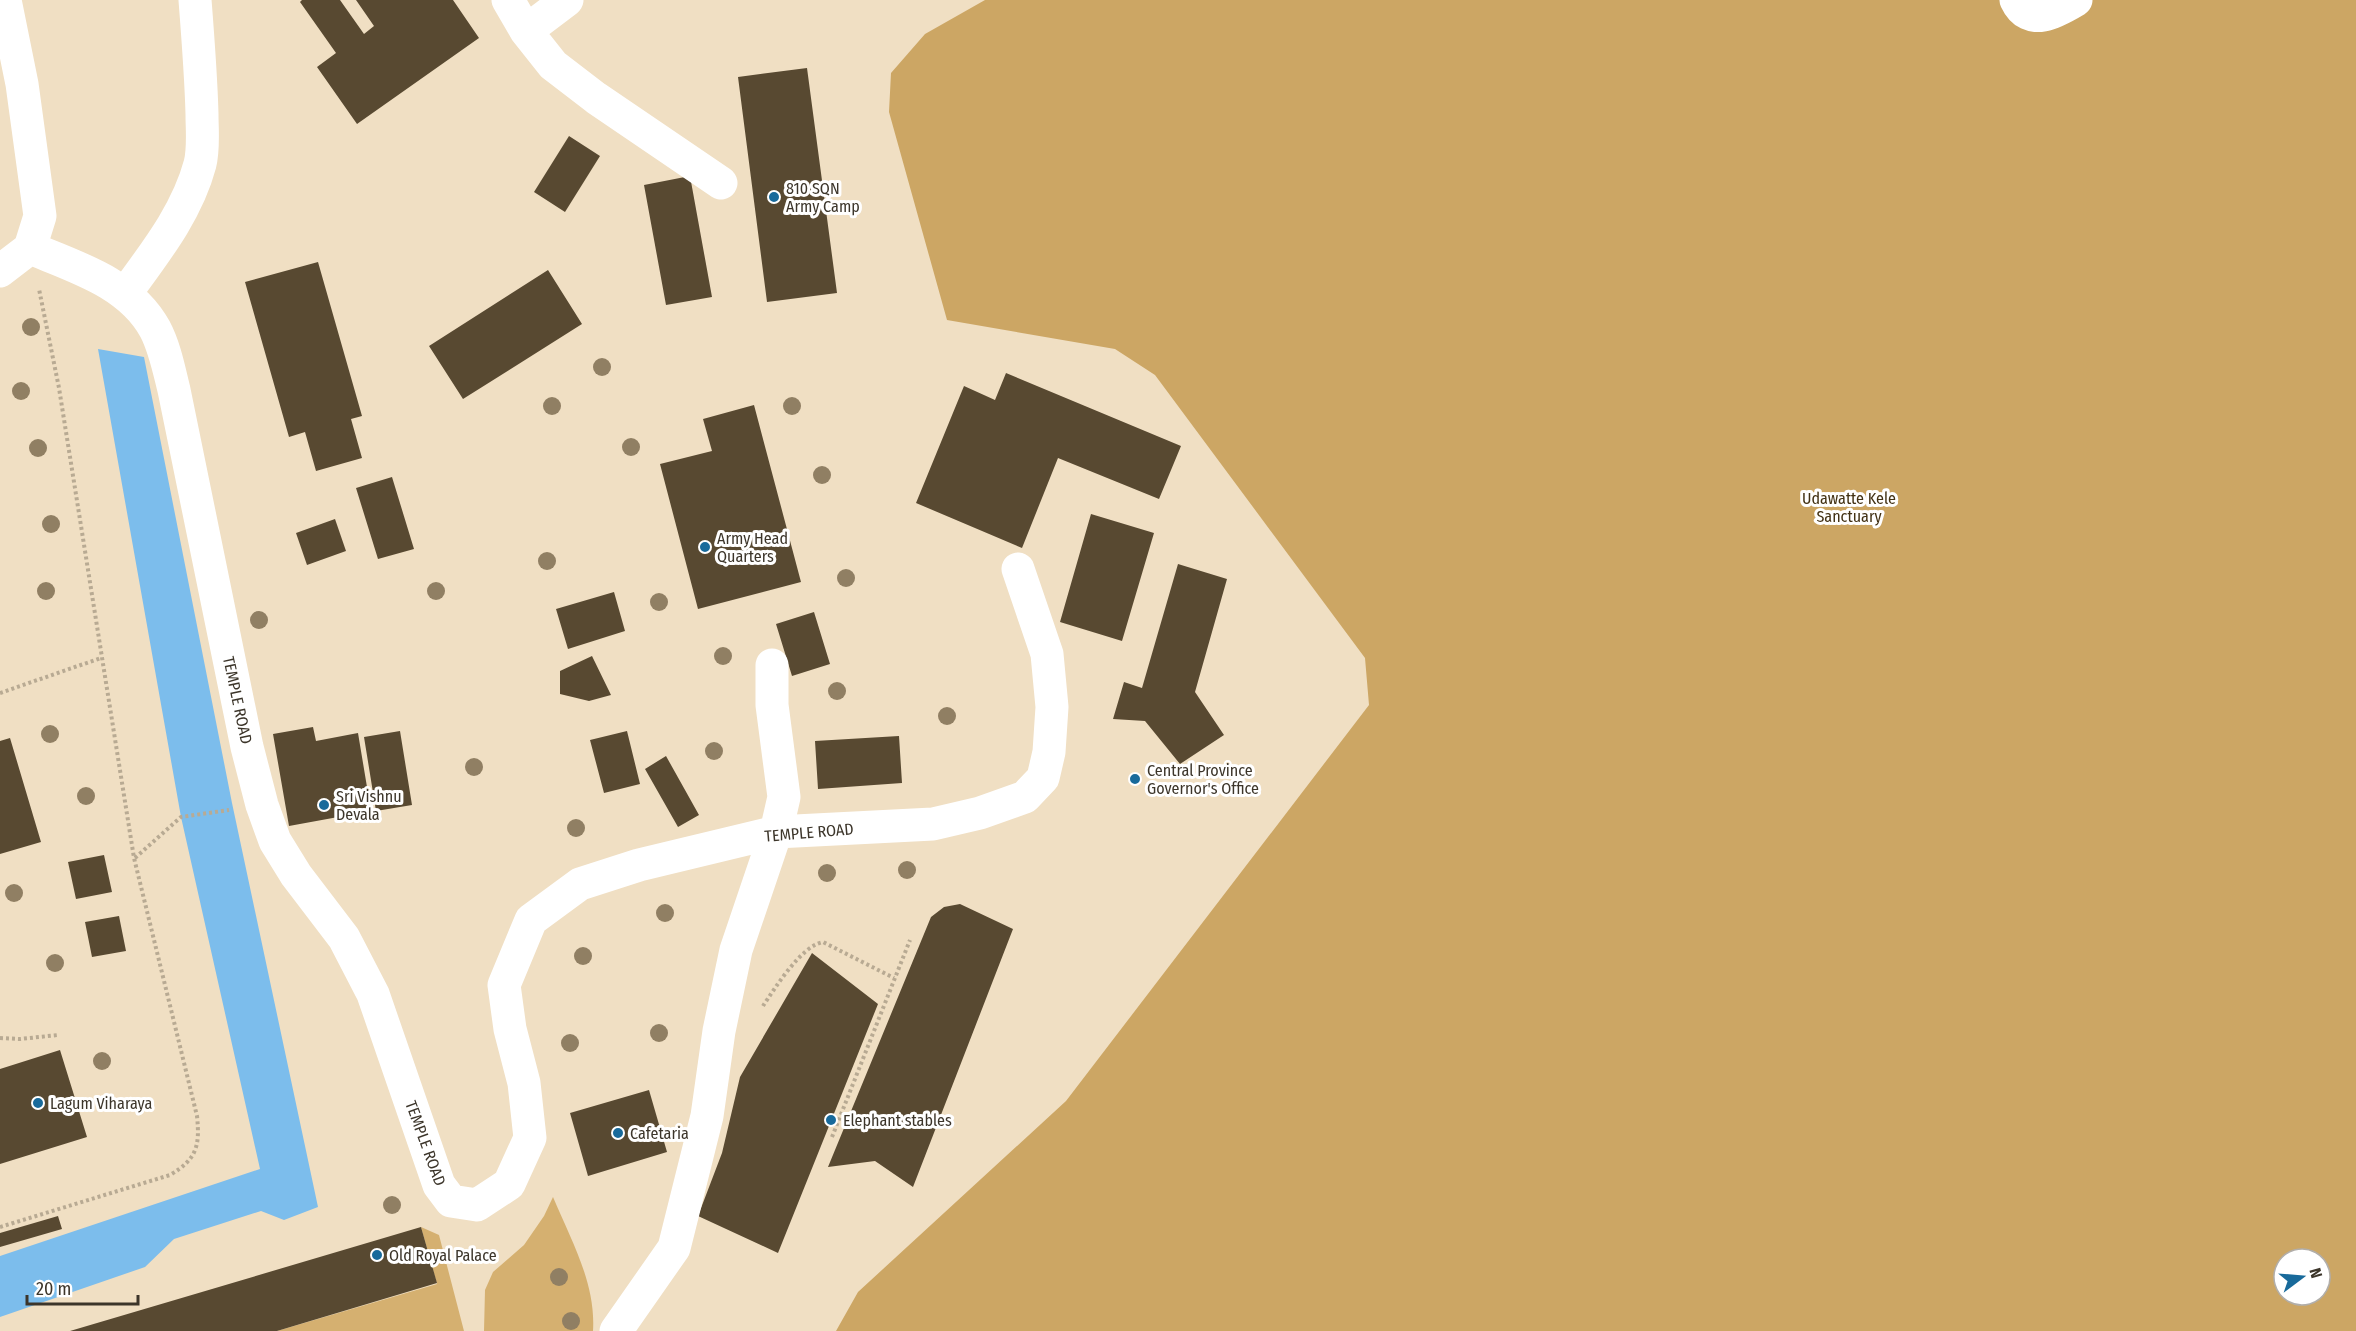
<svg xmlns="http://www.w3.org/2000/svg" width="2356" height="1331" viewBox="0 0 2356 1331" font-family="'Fira Sans Condensed',sans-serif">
<rect width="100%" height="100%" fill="#f0dfc3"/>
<path fill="#d5b070" d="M553,1197C571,1240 596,1283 593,1331H484L485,1290L493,1272L524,1245L544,1216Z
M421,1227L439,1235L464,1331H277L437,1284Z"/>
<path fill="#cca664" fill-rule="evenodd" d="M985,0H2356V1331H836L858,1292L1066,1101L1369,705L1365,658L1155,375L1115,349L947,320L889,112L891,73L925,34ZM2284,1259H2320V1295H2284Z"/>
<path fill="#7cbdec" d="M98,349L144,357L232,803L318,1207L284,1220L261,1211L174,1239L145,1267L0,1317V1256L260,1169L181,817Z"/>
<path fill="#584931" d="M302,0H340L364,34L374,26L356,0H453L479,38L357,124L317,67L336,53L300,2Z
M807,68L837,293L767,302L738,77Z
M569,136L600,156L565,212L534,192Z
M690,176L712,297L666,305L644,185Z
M318,262L362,416L351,419L362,458L316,471L305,432L289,437L245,282Z
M548,270L582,324L463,399L429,346Z
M1006,373L1181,446L1159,499L1058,458L1022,548L916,503L964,386L995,400Z
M754,405L801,582L698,609L660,464L712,451L703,419Z
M392,477L414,549L378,559L356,488Z
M1091,514L1154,533L1122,641L1060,622Z
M335,519L346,551L307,565L296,533Z
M1178,564L1227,579L1195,692L1224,735L1180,764L1145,721L1113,719L1124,682L1142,688Z
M614,592L625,631L568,649L556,609Z
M814,612L830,664L792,676L776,624Z
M592,656L611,695L589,701L560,694V671Z
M313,727L316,741L358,733L371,811L289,826L273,734Z
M400,731L412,805L376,811L364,737Z
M627,731L640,784L604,793L590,740Z
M899,736L902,783L818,789L815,741Z
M10,738L41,842L0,854V741Z
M666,756L699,815L678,827L645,769Z
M104,855L112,892L76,899L68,862Z
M960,904L1013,929L913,1187L875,1161L828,1167L931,917L944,907Z
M119,916L126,951L92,957L85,922Z
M812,953L878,1004L778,1253L698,1216L722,1153L740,1077Z
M60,1050L87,1137L0,1164V1069Z
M649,1090L667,1152L588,1176L570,1113Z
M58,1216L62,1229L0,1247V1233Z
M421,1227L437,1283L277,1331H70Z"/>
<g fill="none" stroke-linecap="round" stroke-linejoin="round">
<path stroke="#b8aa93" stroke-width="4" stroke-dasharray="3 3" stroke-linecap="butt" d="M0,693L101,658
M135,858L181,817L229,810
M763,1006C775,988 801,946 823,942L894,978
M0,1038L20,1039L58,1035
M832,1137L910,940
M0,1227L170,1175C197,1159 200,1146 197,1116L134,858L59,388L39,289"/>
<path stroke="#fff" stroke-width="33" d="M5,0L22,84L40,216L30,248
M508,0L526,31L553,65L596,98L721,183
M2016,0C2029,28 2056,12 2076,0
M526,31L567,0
M30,248C76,267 130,283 155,329C165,348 169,370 174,390L247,747L262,805L275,841L296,875L344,938L373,994L439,1185L451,1201L477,1205L509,1184L530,1138L524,1083L510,1029L504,985L531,920L580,884L639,865L776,832L933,824L980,813L1025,797L1043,778L1049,752L1052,707L1047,654L1018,569
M0,271L30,248
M125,294C154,254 187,213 200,164C204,148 202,131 202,114C201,76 198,38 195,0
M616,1331L674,1248L707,1116L719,1031L736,950L776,832L784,797L772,705V665"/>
</g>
<g fill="#907f63">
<circle cx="31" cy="327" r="9"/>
<circle cx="602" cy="367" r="9"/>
<circle cx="21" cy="391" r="9"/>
<circle cx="552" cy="406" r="9"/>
<circle cx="792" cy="406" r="9"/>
<circle cx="631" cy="447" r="9"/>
<circle cx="38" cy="448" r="9"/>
<circle cx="822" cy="475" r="9"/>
<circle cx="51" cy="524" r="9"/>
<circle cx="547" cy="561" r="9"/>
<circle cx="846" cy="578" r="9"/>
<circle cx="46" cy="591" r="9"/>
<circle cx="436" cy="591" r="9"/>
<circle cx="659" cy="602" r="9"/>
<circle cx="259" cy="620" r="9"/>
<circle cx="723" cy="656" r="9"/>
<circle cx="837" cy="691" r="9"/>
<circle cx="947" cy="716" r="9"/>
<circle cx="50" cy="734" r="9"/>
<circle cx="714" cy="751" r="9"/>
<circle cx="474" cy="767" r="9"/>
<circle cx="86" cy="796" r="9"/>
<circle cx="576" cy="828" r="9"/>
<circle cx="907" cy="870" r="9"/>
<circle cx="827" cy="873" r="9"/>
<circle cx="14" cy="893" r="9"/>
<circle cx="665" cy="913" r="9"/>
<circle cx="583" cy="956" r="9"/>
<circle cx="55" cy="963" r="9"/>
<circle cx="659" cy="1033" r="9"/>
<circle cx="570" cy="1043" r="9"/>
<circle cx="102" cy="1061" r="9"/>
<circle cx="392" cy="1205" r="9"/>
<circle cx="559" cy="1277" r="9"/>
<circle cx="571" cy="1321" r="9"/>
</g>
<g fill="#186a9b" stroke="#fff" stroke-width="2">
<circle cx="774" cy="197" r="6"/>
<circle cx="705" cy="547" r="6"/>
<circle cx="1135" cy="779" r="6"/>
<circle cx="324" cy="805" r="6"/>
<circle cx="38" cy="1103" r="6"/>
<circle cx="831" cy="1120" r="6"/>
<circle cx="618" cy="1133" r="6"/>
<circle cx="377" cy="1255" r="6"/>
</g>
<g text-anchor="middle" stroke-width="6" stroke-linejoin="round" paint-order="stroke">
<g font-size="16" fill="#3c352a" stroke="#fff" text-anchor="start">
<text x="786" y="194">810 SQN<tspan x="786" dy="18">Army Camp</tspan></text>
<text x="717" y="544">Army Head<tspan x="717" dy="18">Quarters</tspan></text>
<text x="1147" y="776">Central Province<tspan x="1147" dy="18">Governor's Office</tspan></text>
<text x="336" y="802">Sri Vishnu<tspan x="336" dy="18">Devala</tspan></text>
<text x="50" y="1109">Lagum Viharaya</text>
<text x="843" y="1126">Elephant stables</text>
<text x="630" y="1139">Cafetaria</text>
<text x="389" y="1261">Old Royal Palace</text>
</g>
<g font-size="16" fill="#423114" stroke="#fff">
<text x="1849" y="504">Udawatte Kele<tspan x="1849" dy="18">Sanctuary</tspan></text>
</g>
<g font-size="16" fill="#3c352a" stroke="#fff">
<text transform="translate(238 700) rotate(78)" y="6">TEMPLE ROAD</text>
<text transform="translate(809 832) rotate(-5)" y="6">TEMPLE ROAD</text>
<text transform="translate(426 1143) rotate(70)" y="6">TEMPLE ROAD</text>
</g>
</g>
<g transform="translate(2302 1277) rotate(74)"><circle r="28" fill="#ffffff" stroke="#b1aeaa" stroke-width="1.5"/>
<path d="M0-4.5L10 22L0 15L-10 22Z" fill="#186a9b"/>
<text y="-9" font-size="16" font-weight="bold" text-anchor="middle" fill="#3c352a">N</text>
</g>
<path d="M27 1295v9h111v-9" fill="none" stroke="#3c352a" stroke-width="3"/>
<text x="36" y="1295" font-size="18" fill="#3c352a" stroke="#ffffff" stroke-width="4.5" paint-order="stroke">20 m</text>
</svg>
